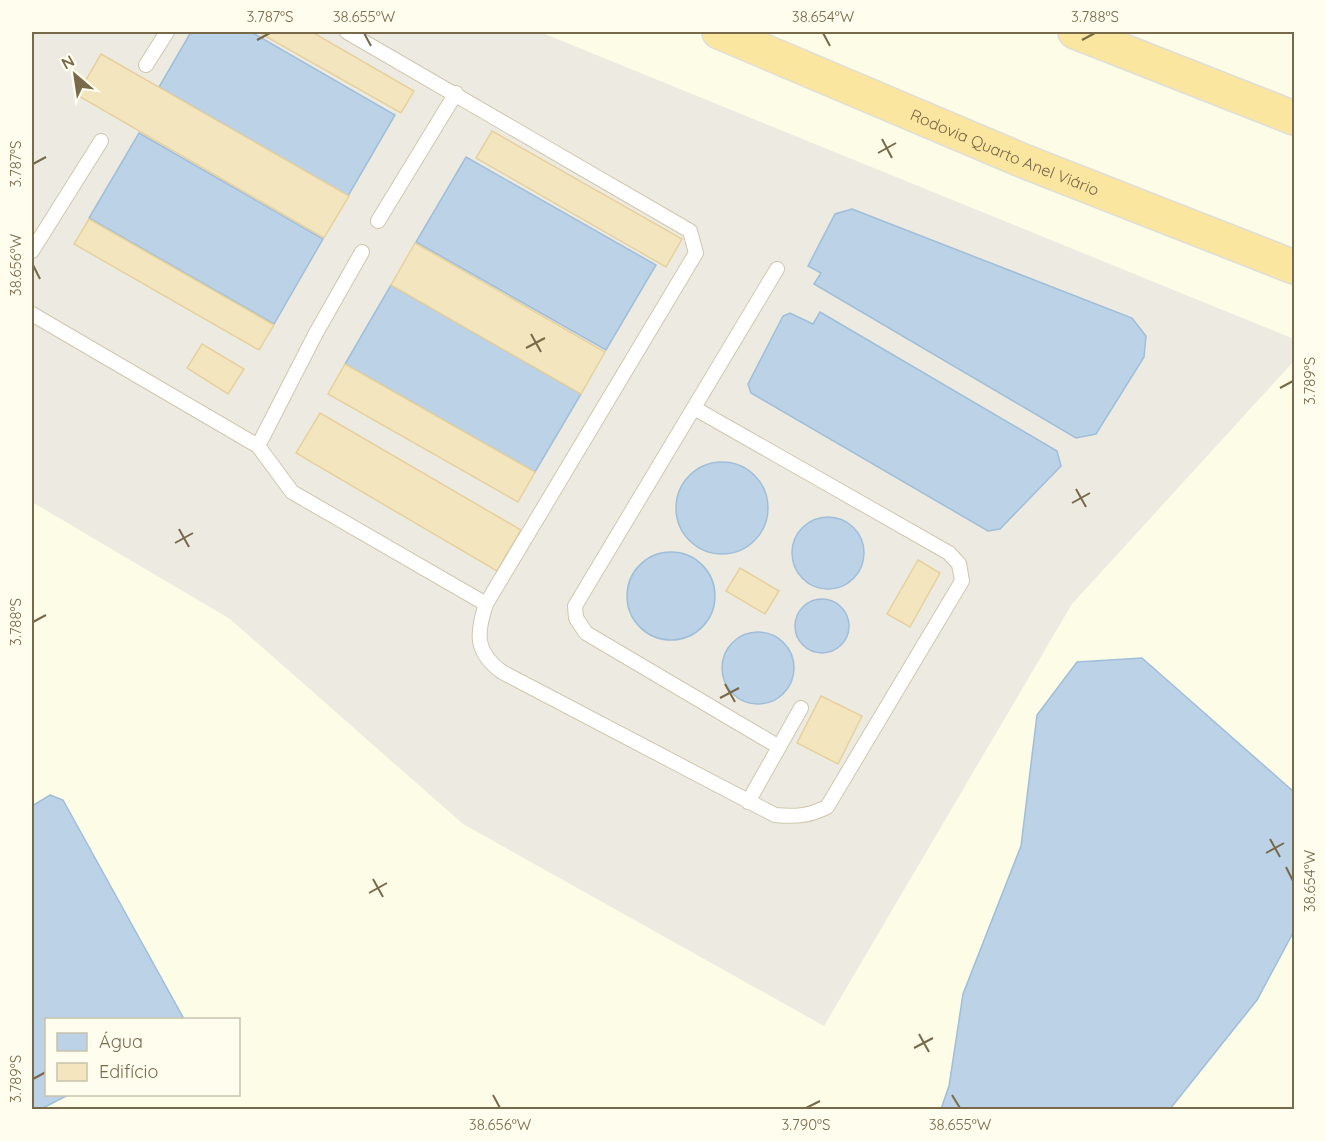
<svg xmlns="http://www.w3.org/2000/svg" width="1326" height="1141" viewBox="0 0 1326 1141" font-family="Quicksand,sans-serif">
<rect width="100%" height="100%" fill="#fdfce7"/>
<path fill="#edebe1" d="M32,32H540L1294,339V361L1072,604L824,1026L463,824L230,619L32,502Z"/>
<path fill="#bbd2e7" stroke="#a0bed9" stroke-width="1.5" d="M191,32H251L395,115L348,196L159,87Z
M139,133L323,239L274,324L89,218Z
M466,157L656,265L606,350L416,242Z
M852,209L1132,318L1146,336L1144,357L1096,434L1076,438L814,284L821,273L808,266L835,214Z
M391,285L581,394L535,472L345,364Z
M820,312L1057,451L1061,466L1000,529L988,531L751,393L748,384L783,316L790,313L813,324Z
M676 508a46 46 0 1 1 92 0a46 46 0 1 1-92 0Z
M792 553a36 36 0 1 1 72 0a36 36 0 1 1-72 0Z
M627 596a44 44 0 1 1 88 0a44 44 0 1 1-88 0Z
M795 626a27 27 0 1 1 54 0a27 27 0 1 1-54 0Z
M722 668a36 36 0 1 1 72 0a36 36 0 1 1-72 0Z
M1142,658L1294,792V931L1257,1000L1170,1109H941L949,1086L963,994L1021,846L1037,715L1077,662Z
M50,795L63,800L184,1019L46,1020V1094L68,1095L41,1109H32V806Z"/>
<path fill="#f3e5be" stroke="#e6d19e" stroke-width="1.5" d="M258,32H312L414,91L401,113Z
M101,54L349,196L324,238L77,95Z
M492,131L682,239L666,267L476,158Z
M89,219L274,325L259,350L74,244Z
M415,243L605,352L581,394L391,285Z
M202,344L244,369L228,394L187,368Z
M345,364L535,472L518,502L328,394Z
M320,413L521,530L497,571L296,453Z
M918,560L940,573L910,627L887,614Z
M740,568L779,591L765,614L726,591Z
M821,696L862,716L838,764L797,743Z"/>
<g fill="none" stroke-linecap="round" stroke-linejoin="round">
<defs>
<path id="service" d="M347,32L690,231L696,253L486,604C476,634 475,652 502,672L775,815C795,817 809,816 827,807L962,581L959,564L949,553L694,408
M146,65L167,32
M378,221L456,93
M32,251L101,141
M777,269L575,606L576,618L586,633L779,747
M32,314L258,446L292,492L486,604
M258,446L316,333L362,252
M748,802L801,708"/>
<g id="trunk">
<path id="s1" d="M719,32L1026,162L1294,267"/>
<path d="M1075,32L1294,118"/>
</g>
</defs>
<use href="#service" stroke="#cfc7ac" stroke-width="16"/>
<use href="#trunk" stroke="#e1ded7" stroke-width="36"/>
<use href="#service" stroke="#fff" stroke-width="14"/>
<use href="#trunk" stroke="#fae69e" stroke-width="33"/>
</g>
<path fill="none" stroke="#78694a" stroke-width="2" d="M364,33L371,46M823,33L830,46M257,40L270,33M1082,40L1095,33M882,139L892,158M878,153L896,143M33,164L46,157M33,265L40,279M531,334L541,352M526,348L545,338M1280,388L1293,381M1076,489L1086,507M1072,503L1090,493M179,529L189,547M175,543L193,533M33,622L46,615M725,684L735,702M720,698L739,688M1270,839L1280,857M1266,853L1284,843M1286,867L1293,881M373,879L383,897M369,893L387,883M919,1034L929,1052M914,1048L933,1038M33,1079L46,1072M493,1095L500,1108M952,1095L960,1108M806,1108L820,1101"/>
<g text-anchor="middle" stroke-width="6" stroke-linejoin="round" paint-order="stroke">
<g font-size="16" fill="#78694a" stroke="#fffeee">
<text dy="6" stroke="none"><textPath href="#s1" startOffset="310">Rodovia Quarto Anel Viário</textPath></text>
</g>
</g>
<rect width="1326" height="1141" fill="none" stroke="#fffeee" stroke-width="66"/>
<rect x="45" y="1018" width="195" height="78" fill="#fffeee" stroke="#c9c2ac" stroke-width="1.5"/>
<rect x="57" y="1033" width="30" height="18" fill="#bbd2e7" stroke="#c9c2ac" stroke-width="1.5"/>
<text x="99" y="1048" font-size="18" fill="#78694a">Água</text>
<rect x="57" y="1063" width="30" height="18" fill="#f3e5be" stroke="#c9c2ac" stroke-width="1.5"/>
<text x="99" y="1078" font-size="18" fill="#78694a">Edifício</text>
<g transform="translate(75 75) rotate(331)" stroke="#fffeee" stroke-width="4.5" paint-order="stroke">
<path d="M0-4.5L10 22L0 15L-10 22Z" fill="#78694a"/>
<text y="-9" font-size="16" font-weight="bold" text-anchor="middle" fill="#78694a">N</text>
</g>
<rect x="33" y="33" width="1260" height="1075" fill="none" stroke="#78694a" stroke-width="2"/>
<g font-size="15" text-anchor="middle" fill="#78694a">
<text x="270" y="22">3.787°S</text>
<text x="364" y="22">38.655°W</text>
<text x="823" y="22">38.654°W</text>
<text x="1095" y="22">3.788°S</text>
<text transform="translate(16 164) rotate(-90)" y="5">3.787°S</text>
<text transform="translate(16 265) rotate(-90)" y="5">38.656°W</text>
<text transform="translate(1310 381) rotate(-90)" y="5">3.789°S</text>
<text transform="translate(16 622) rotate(-90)" y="5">3.788°S</text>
<text transform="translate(1310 881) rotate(-90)" y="5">38.654°W</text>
<text transform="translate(16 1079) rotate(-90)" y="5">3.789°S</text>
<text x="500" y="1130">38.656°W</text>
<text x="806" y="1130">3.790°S</text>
<text x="960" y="1130">38.655°W</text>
</g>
</svg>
